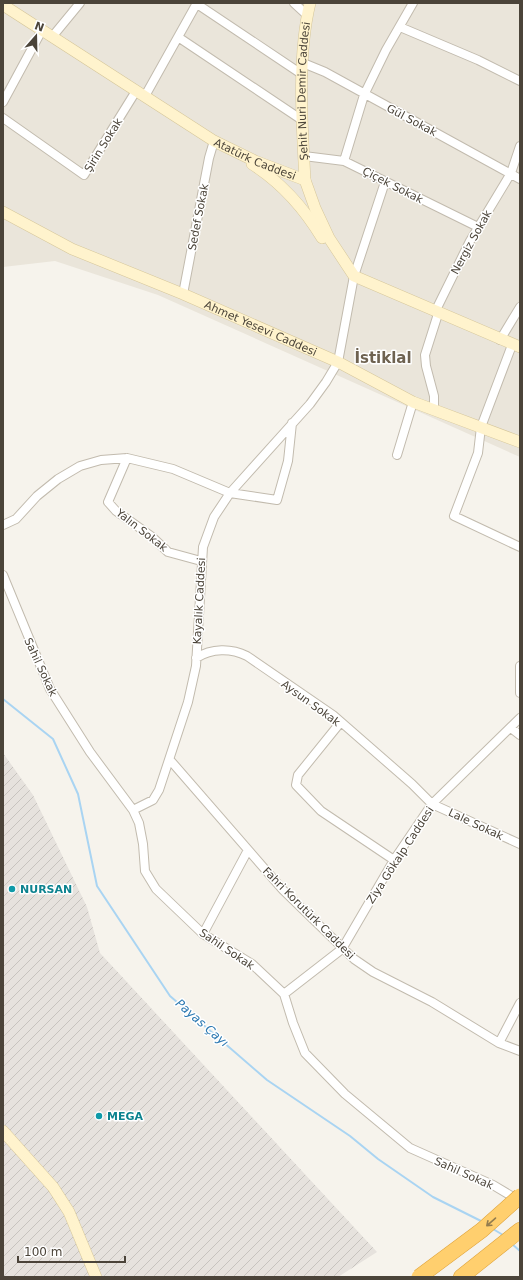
<svg xmlns="http://www.w3.org/2000/svg" width="523" height="1280" viewBox="0 0 523 1280" font-family="'DejaVu Sans',sans-serif">
<defs>
<pattern id="industrial-furrows" width="10" height="10" patternUnits="userSpaceOnUse"><rect width="10" height="10" fill="#e6e2dd"/><path d="M-1 1l2-2M0 10L10 0M9 11l2-2" fill="none" stroke="#c7c3be"/></pattern>
</defs>
<rect width="100%" height="100%" fill="#f6f3ec"/>
<path fill="#eae5da" d="M3,3H520V457L158,295L55,261L3,267Z"/>
<path fill="url(#industrial-furrows)" d="M3,753L33,795L87,907L100,953L377,1252L338,1277H3Z"/>
<g fill="none" stroke-linecap="round" stroke-linejoin="round">
<path stroke="#a9d4f2" stroke-width="2" d="M3,699L53,739L78,794L97,886L170,996L267,1080L350,1136L378,1159L433,1197L483,1222
M493,1229L503,1235
M512,1244L520,1251"/>
<defs>
<path id="street" d="M294,3L307,15
M197,4L303,75
M400,27L478,60L520,81
M52,37L80,3
M178,37L302,120
M303,63L325,72L520,179
M145,96L197,3
M3,102L42,30
M3,118L84,175L136,91
M304,156L344,161L478,227
M344,161L364,95L386,50L413,3
M183,294L209,158L214,141
M435,312L470,241L511,173L520,146
M500,340L520,307
M512,345L481,427L478,453L454,516L520,547
M434,410V396L426,366L425,355L438,314
M397,455L413,402
M127,458L108,502L116,511L151,536L168,552L201,561
M3,525L16,519L37,496L58,479L80,466L101,460L127,458L173,469L230,493L277,500L288,461L292,423
M3,575L50,689L90,752L133,810L139,823L143,844L145,871L156,889L203,934L252,964L284,994L293,1023L305,1053L345,1094L410,1148L493,1185L518,1200
M196,658C212,648 231,648 247,656L333,715L412,784L432,804L520,844
M520,666V693
M340,723L298,775L296,785L321,811L394,860
M511,728L520,735
M170,760L283,890L354,959L373,972L432,1002L499,1043L520,1051
M133,810L153,800L159,790L188,702L196,666L203,547L214,517L230,493L310,404L326,382L338,362L354,276L385,182
M203,934L248,850
M284,994L342,949L394,860L432,804L520,718
M499,1043L520,1003"/>
<g id="secondary">
<path id="s1" d="M3,5L214,141L255,161L305,180L315,208L329,238L354,276L520,347"/>
<path d="M252,164C282,183 304,208 322,238"/>
<path id="s2" d="M305,180C302,125 297,57 310,3"/>
<path id="s3" d="M3,212L72,249L183,294L338,362L413,402L520,442"/>
<path d="M3,1131L53,1187L69,1212L96,1277"/>
</g>
<path id="highway" d="M461,1277L520,1230"/>
</defs>
<use href="#street" stroke="#c2bbae" stroke-width="10"/>
<use href="#secondary" stroke="#d6c79b" stroke-width="12"/>
<use href="#highway" stroke="#e0a43c" stroke-width="16"/>
<use href="#street" stroke="#fff" stroke-width="8"/>
<use href="#secondary" stroke="#fff3cd" stroke-width="11"/>
<use href="#highway" stroke="#ffcf6e" stroke-width="15"/>
<defs>
<path id="highway-bridge" d="M419,1277L482,1230L520,1196"/>
</defs>
<use href="#highway-bridge" stroke="#e0a43c" stroke-width="16" stroke-linecap="butt"/>
<use href="#highway-bridge" stroke="#ffcf6e" stroke-width="15"/>
</g>
<defs><path id="oneway-shaft" d="M-6 0H5M1.5-3L5.5 0L1.5 3" fill="none" stroke-width="1.6" stroke-linecap="round" stroke-linejoin="round"/></defs>
<use stroke="#937c4e" href="#oneway-shaft" transform="translate(491 1222) rotate(139)"/>
<g fill="#0f9aa8" stroke="#fff" stroke-width="1.5">
<circle cx="12" cy="889" r="4"/>
<circle cx="99" cy="1116" r="4"/>
</g>
<g text-anchor="middle" stroke-width="3" stroke-linejoin="round" paint-order="stroke">
<g font-size="11" fill="#4b4439" stroke="#fff">
<text dy="4" stroke="none"><textPath href="#s2" startOffset="89">Şehit Nuri Demir Caddesi</textPath></text>
<text transform="translate(412 120) rotate(28)" y="4">Gül Sokak</text>
<text transform="translate(103 145) rotate(-58)" y="4">Şirin Sokak</text>
<text dy="4" stroke="none"><textPath href="#s1" startOffset="296">Atatürk Caddesi</textPath></text>
<text transform="translate(393 185) rotate(27)" y="4">Çiçek Sokak</text>
<text transform="translate(198 217) rotate(-79)" y="4">Sedef Sokak</text>
<text transform="translate(471 242) rotate(-61)" y="4">Nergiz Sokak</text>
<text dy="4" stroke="none"><textPath href="#s3" startOffset="283">Ahmet Yesevi Caddesi</textPath></text>
<text transform="translate(142 530) rotate(38)" y="4">Yalın Sokak</text>
<text transform="translate(199 601) rotate(-87)" y="4">Kayalık Caddesi</text>
<text transform="translate(41 667) rotate(65)" y="4">Sahil Sokak</text>
<text transform="translate(311 703) rotate(36)" y="4">Aysun Sokak</text>
<text transform="translate(476 824) rotate(25)" y="4">Lale Sokak</text>
<text transform="translate(400 855) rotate(-57)" y="4">Ziya Gökalp Caddesi</text>
<text transform="translate(309 913) rotate(45)" y="4">Fahri Korutürk Caddesi</text>
<text transform="translate(227 949) rotate(34)" y="4">Sahil Sokak</text>
<text transform="translate(464 1173) rotate(24)" y="4">Sahil Sokak</text>
</g>
<g font-size="11" font-weight="bold" fill="#0d838f" stroke="#fff" text-anchor="start">
<text x="20" y="893">NURSAN</text>
<text x="107" y="1120">MEGA</text>
</g>
<g font-size="12" font-style="italic" fill="#2e7ab2" stroke="#fff">
<text transform="translate(202 1023) rotate(41)" y="4">Payas Çayı</text>
</g>
<g font-size="15" font-weight="bold" fill="#6e6250" stroke="#fff">
<text x="383" y="363">İstiklal</text>
</g>
</g>
<rect width="523" height="1280" fill="none" stroke="#4b4439" stroke-width="8"/>
<g transform="translate(36 36) rotate(20)" stroke="#ffffff" stroke-width="3" paint-order="stroke">
<path d="M0-3L7 15L0 10L-7 15Z" fill="#4b4439"/>
<text y="-6" font-size="11" font-weight="bold" text-anchor="middle" fill="#4b4439">N</text>
</g>
<path d="M18 1256v6h107v-6" fill="none" stroke="#4b4439" stroke-width="2"/>
<text x="24" y="1256" font-size="12" fill="#4b4439" stroke="#ffffff" stroke-width="3" paint-order="stroke">100 m</text>
</svg>
